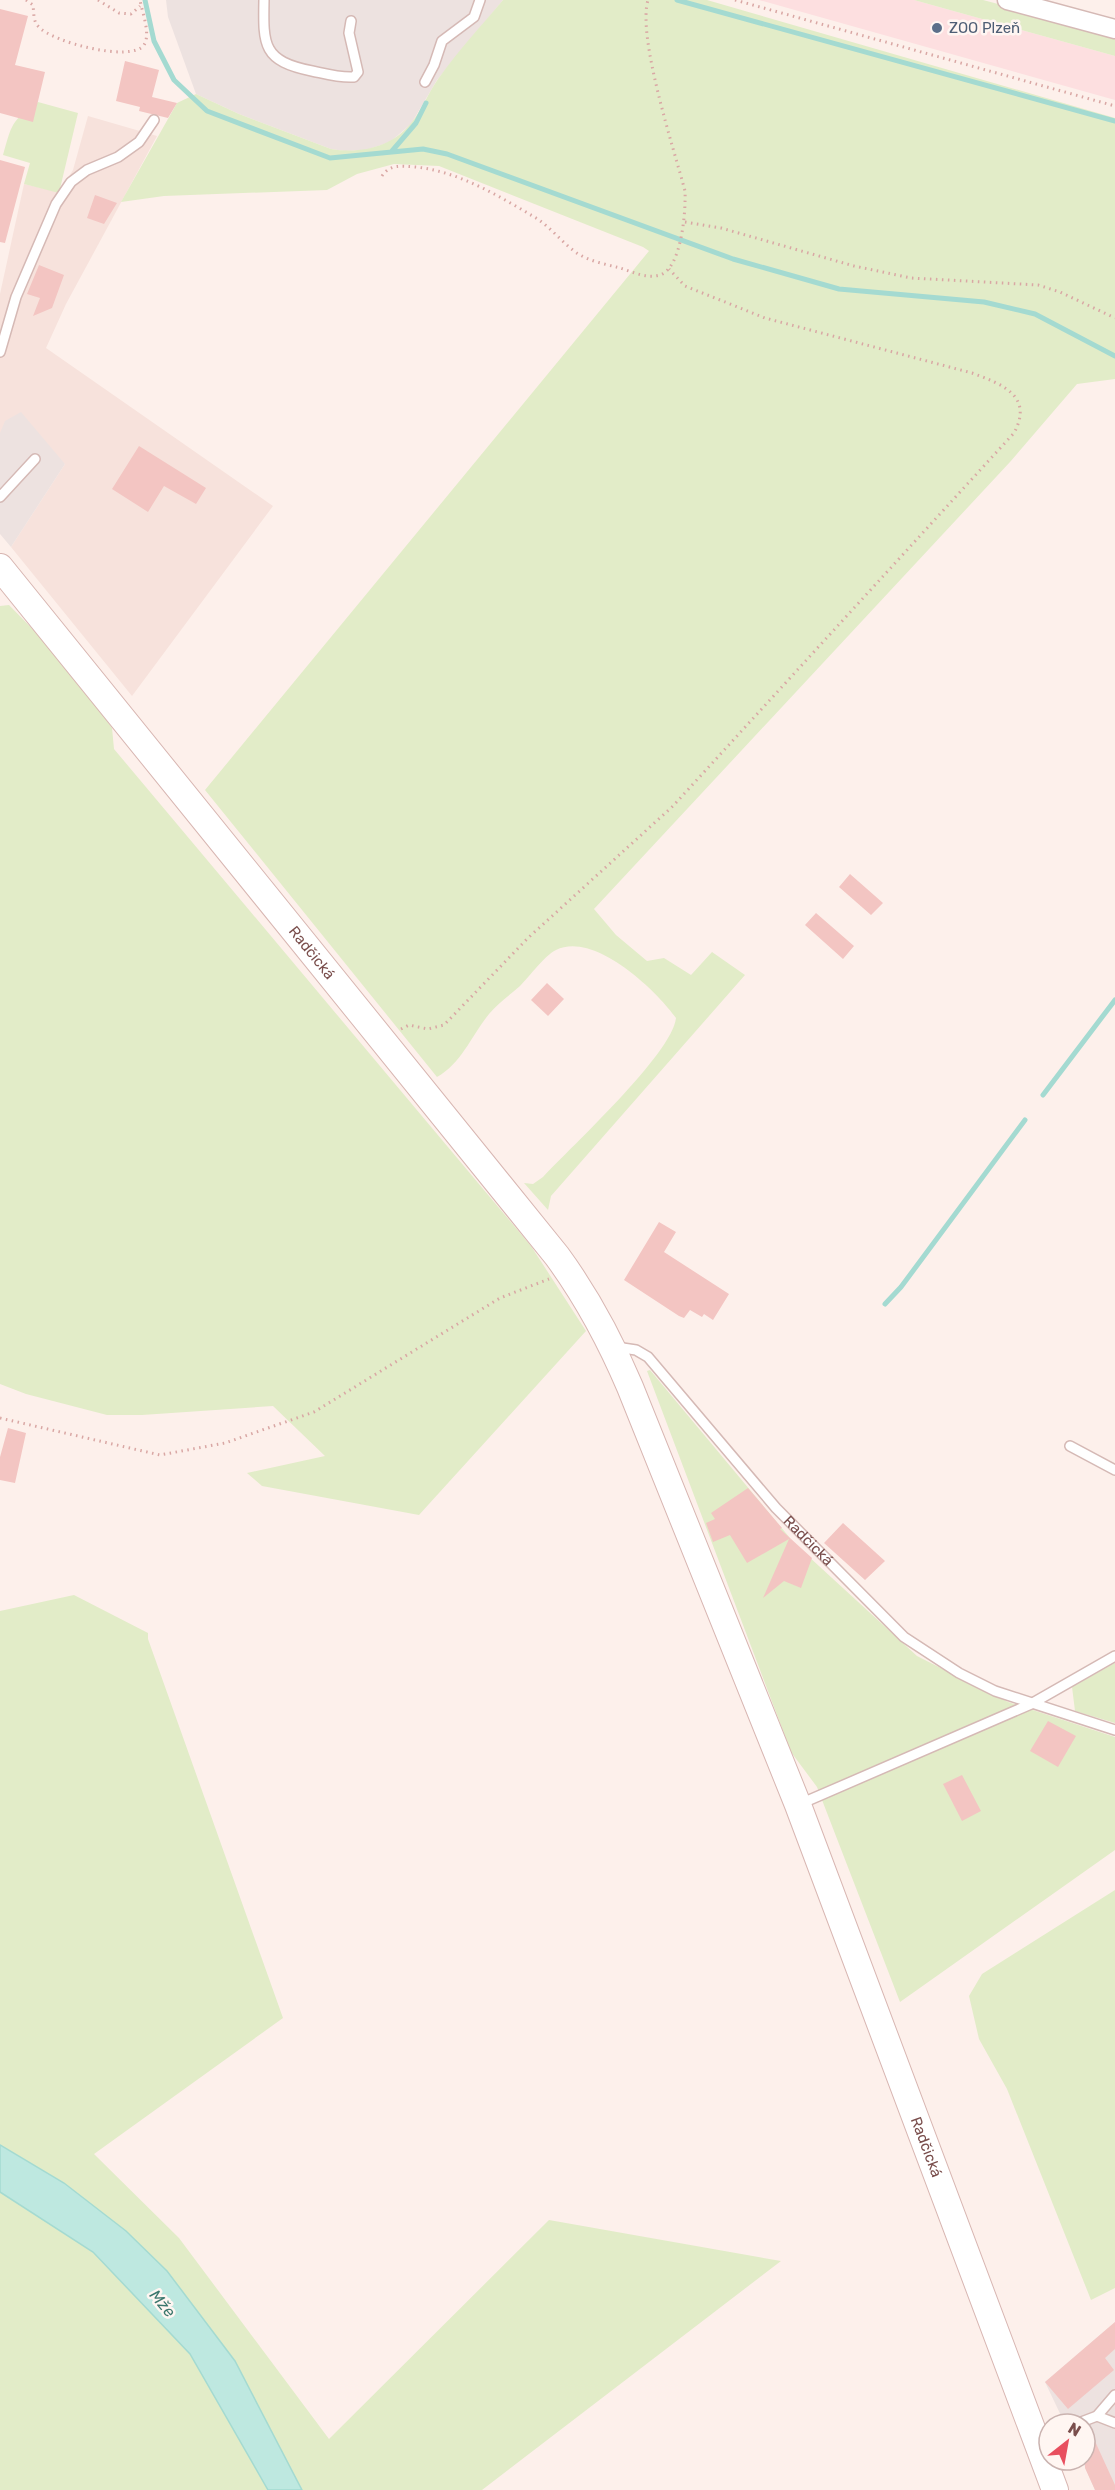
<svg xmlns="http://www.w3.org/2000/svg" width="1115" height="2490" viewBox="0 0 1115 2490" font-family="Rubik,sans-serif">
<rect width="100%" height="100%" fill="#fdf0eb"/>
<path fill="#f7e2dc" d="M88,116L157,136L66,304L46,348L273,506L132,696L11,547L65,464L0,433V294L24,184L59,192L73,170Z"/>
<path fill="#fddfe0" d="M759,0H914L1115,56V100Z"/>
<path fill="#ede2e0" d="M166,0H503L437,80L411,124L390,142L366,150L345,151L331,149L239,114L196,94L168,17Z
M21,412L65,464L11,547L0,534V433L5,421Z
M1115,2322V2490H1095L1082,2460H1085V2424H1065L1045,2382Z"/>
<path fill="#e2ecc8" d="M503,0H707L1115,118V379L1077,384L1010,462L594,909L616,935L647,961L664,958L691,975L712,952L745,975L551,1196L548,1210L524,1183L533,1184L543,1177C572,1146 672,1054 676,1018C656,990 594,931 556,950C544,956 530,976 520,986C510,995 498,1003 489,1014C472,1035 461,1064 437,1077L205,790L649,251L643,247L439,166L394,164L357,174L327,190L164,196L121,202L177,103L196,94L239,114L331,149C361,154 392,147 411,123C422,110 428,93 438,79C458,51 481,26 503,0Z
M914,0H983L1115,35V56Z
M38,102L78,113L59,193L24,184L30,163L3,155C12,124 11,121 38,102Z
M9,605L56,653L86,691L112,728L114,749L531,1246L586,1331L419,1515L262,1486L247,1473L325,1456L273,1406L142,1415H107L26,1394L0,1384V606Z
M650,1370L795,1544L917,1656L1008,1702L1115,1737V1850L900,2002L817,1787L791,1752L647,1371Z
M74,1595L148,1633V1639L283,2018L94,2154L179,2238L329,2439L549,2220L781,2261L482,2490H302L235,2361L126,2231L64,2183L0,2145V1611Z
M1115,1663V1723L1075,1711L1072,1687Z
M1115,1890V2288L1091,2300L1007,2089L979,2039L969,1996L982,1974Z
M0,2192L93,2252L190,2354L268,2490H0Z"/>
<path fill="#bee8e0" stroke="#a4dad1" stroke-width="1.5" d="M0,2145L64,2183L126,2231L167,2271L235,2361L302,2490H268L190,2354L93,2252L0,2192Z"/>
<g fill="none" stroke-linecap="round" stroke-linejoin="round">
<path stroke="#a4dad1" stroke-width="5" d="M145,0L154,41L174,80L207,111L330,158L423,149L447,154L733,259L839,289L984,302L1035,314L1115,356
M677,0L1115,121
M392,151L416,123L426,103
M1043,1095L1115,1000
M885,1304L901,1287L1025,1120"/>
</g>
<path fill="#f3c5c2" d="M0,9L28,16L15,65L45,72L33,122L0,113Z
M125,61L159,70L152,97L177,103L168,118L139,111L140,107L116,101Z
M0,160L25,167L5,243L0,242Z
M95,195L117,203L104,224L87,218Z
M39,265L64,275L52,308L33,316L40,298L27,294Z
M139,446L206,488L196,504L164,486L148,512L112,489Z
M850,874L883,903L871,915L839,887Z
M816,913L854,946L843,959L805,925Z
M547,983L564,999L548,1016L531,1000Z
M659,1222L676,1232L664,1252L729,1294L713,1320L704,1314L702,1317L690,1310L684,1318L679,1316L624,1280Z
M8,1428L26,1433L15,1483L0,1480V1457Z
M748,1488L782,1528L780,1529L812,1558L801,1588L784,1581L763,1598L789,1539L747,1563L730,1535L713,1542L706,1523L715,1519L711,1513Z
M843,1523L885,1561L865,1580L824,1543Z
M1048,1721L1076,1736L1058,1767L1030,1751Z
M962,1775L981,1811L962,1821L943,1784Z
M1115,2322V2349L1105,2358L1114,2370L1068,2409L1045,2382Z
M1088,2426L1115,2485V2490H1095L1085,2468V2428Z"/>
<g fill="none" stroke-linecap="round" stroke-linejoin="round">
<defs>
<g id="lane">
<path d="M264,0C263,46 263,61 312,71C326,74 339,78 354,77L358,72L349,33L351,21"/>
<path d="M425,82L434,65L442,41L474,17L480,0"/>
<path d="M0,352L16,297L56,204L71,182L87,170L118,157L139,142L154,120"/>
<path d="M0,497L35,459"/>
<path id="s1" d="M616,1347L636,1350L648,1357L776,1508L904,1637L959,1673L995,1691L1115,1730"/>
<path d="M1070,1446L1115,1470"/>
<path d="M800,1804L1031,1704L1115,1656"/>
<path d="M1097,2416L1115,2423"/>
<path d="M1076,2424L1097,2416L1115,2395"/>
</g>
<path id="street" d="M1007,0L1115,29"/>
<g id="secondary">
<path id="s2" d="M0,567L557,1256C587,1297 610,1340 630,1387L798,1805L1055,2490"/>
</g>
</defs>
<use href="#lane" stroke="#d5b9b5" stroke-width="12"/>
<use href="#street" stroke="#d5b9b5" stroke-width="21"/>
<use href="#secondary" stroke="#d8b6b2" stroke-width="28"/>
<path stroke="#d9a7a4" stroke-width="3" stroke-dasharray="1.5 4.5" stroke-linecap="butt" d="M26,0L33,5C34,13 33,22 39,27C52,42 131,63 144,45C151,34 142,12 140,0
M98,0L119,13L131,14L140,6
M735,0L1115,106
M382,176C390,164 401,166 415,167C458,171 499,196 536,218C550,227 560,240 574,251C587,261 605,264 620,268C633,272 647,279 660,275C682,268 686,209 685,191C674,149 637,37 648,0
M685,222L721,228L854,266L911,278L1038,285L1060,292L1115,318
M401,1029L409,1025L428,1029L444,1025L528,938L673,806L1014,433C1034,396 1002,384 972,373L765,318L685,286L669,269
M0,1418L160,1455L225,1443L314,1412L500,1298L549,1279"/>
<use href="#lane" stroke="#fff" stroke-width="9"/>
<use href="#street" stroke="#fff" stroke-width="18"/>
<use href="#secondary" stroke="#fff" stroke-width="26"/>
</g>
<circle fill="#5c6f8a" stroke="#fff6f2" stroke-width="2" cx="937" cy="28" r="6"/>
<g text-anchor="middle" stroke-width="5" stroke-linejoin="round" paint-order="stroke">
<g font-size="15" fill="#4e5e75" stroke="#fff6f2" text-anchor="start">
<text x="949" y="33">ZOO Plzeň</text>
</g>
<g font-size="15" fill="#7a4e4c" stroke="#fff6f2">
<text dy="5" stroke="none"><textPath href="#s2" startOffset="496">Radčická</textPath></text>
<text dy="5" stroke="none"><textPath href="#s1" startOffset="278">Radčická</textPath></text>
<text dy="5" stroke="none"><textPath href="#s2" startOffset="1852">Radčická</textPath></text>
</g>
<g font-size="16" font-style="italic" fill="#3c776d" stroke="#fff6f2">
<text transform="translate(163 2303) rotate(50)" y="6">Mže</text>
</g>
</g>
<g transform="translate(1067 2442) rotate(31)"><circle r="28" fill="#fff6f2" stroke="#cab3b0" stroke-width="1.5"/>
<path d="M0-4.5L10 22L0 15L-10 22Z" fill="#e84f5f"/>
<text y="-9" font-size="16" font-weight="bold" text-anchor="middle" fill="#7a4e4c">N</text>
</g>
</svg>
